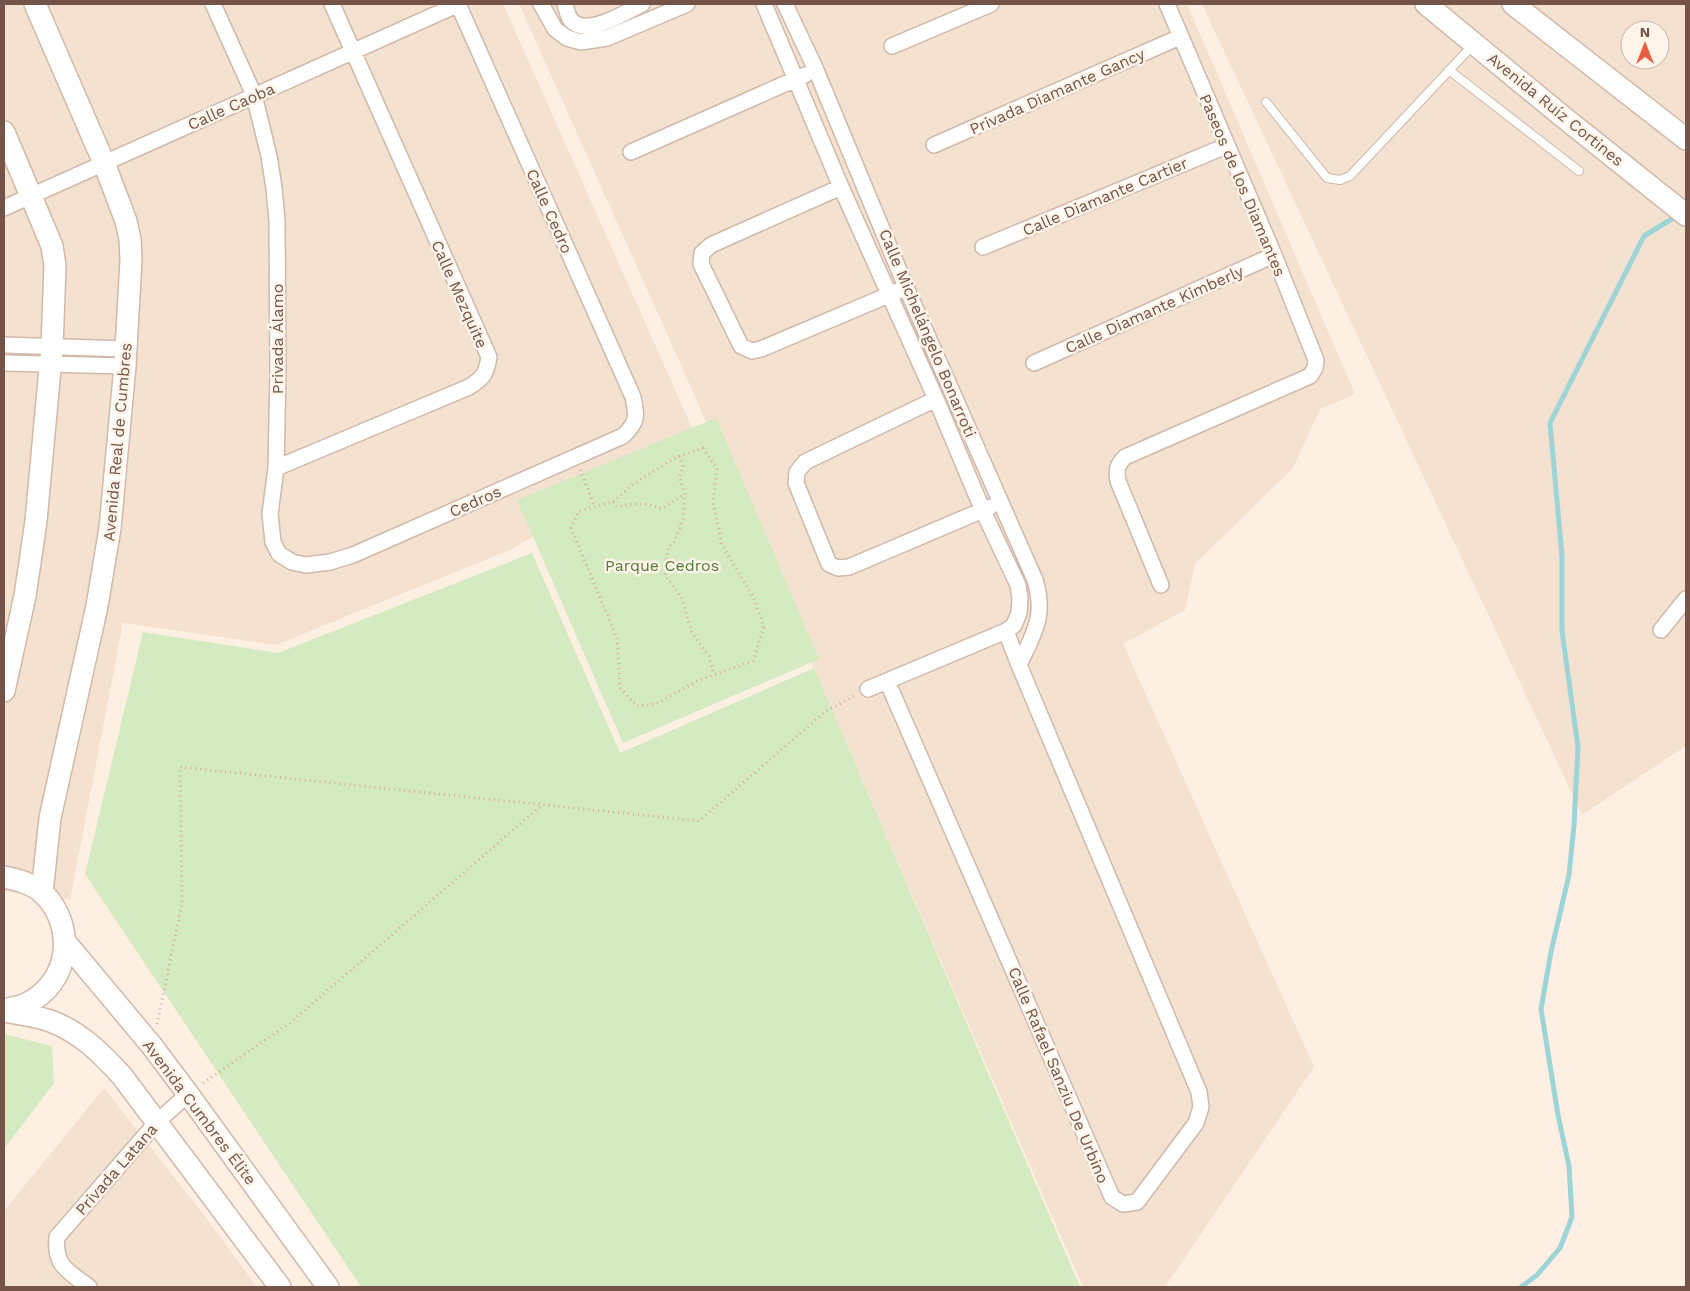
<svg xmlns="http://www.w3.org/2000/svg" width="1690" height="1291" viewBox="0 0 1690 1291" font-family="'Work Sans',sans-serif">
<rect width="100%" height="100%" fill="#fdf0e2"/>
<path fill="#f4e1d0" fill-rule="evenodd" d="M4,4H503L697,439L512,549L276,645L123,623L70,900L4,891Z
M519,4H1187L1355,394L1320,409L1293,468L1195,564L1185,610L1123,644L1314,1067L1165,1287H1083L682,367Z
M1202,4H1686V746L1582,815ZM1630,30H1660V60H1630Z
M104,1088L207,1219L257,1287H4V1211Z"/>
<path fill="#d4eac0" d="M716,418L819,659L623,743L517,500Z
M532,553L620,753L814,668L1080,1287H361L85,874L143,632L278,653Z
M4,1034L52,1046L54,1083L4,1149Z"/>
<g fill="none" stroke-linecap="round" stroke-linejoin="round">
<path stroke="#9cd4d8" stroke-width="5" d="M1521,1287L1537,1275L1560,1248L1572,1217L1569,1166L1558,1115L1541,1009L1551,952L1569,875L1574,825L1578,747L1562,631V557L1550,423L1644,236L1675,217"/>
<defs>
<path id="lane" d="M1449,70L1579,171
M1266,102L1327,178L1340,180L1350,176L1473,45"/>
<path id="street" d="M213,4L254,95L269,156L274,188L277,221L278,371L276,468L270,514L273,542L279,554L292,562L306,565L330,562L353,555L623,436C638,422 637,416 633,397L458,4
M541,4L555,29L567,38L581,42L607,38L687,4
M565,4C566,8 568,15 570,19C585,39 626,12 642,4
M764,4L841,187L936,399L983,511L1018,585L1020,599L1019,613L1014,625L1006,631L868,689
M785,4L816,70L906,287L1035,580C1046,616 1034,633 1019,665
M892,46L991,4
M934,145L1180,37
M631,152L805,75
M841,187L711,245L702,253L701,264L741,346L752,351L761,349L898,291
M4,208L459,4
M983,247L1226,146
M4,345L126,349
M4,363L125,366
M1034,363L1274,255
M936,399L805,462L797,472L796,483L829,564L838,568L849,567L990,507
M276,468L469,387C483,378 486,375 489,357L332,4
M1161,585L1118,481C1116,470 1117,465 1125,457L1310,376L1315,368L1316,360L1274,255L1167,4
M1661,630L1686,599
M887,681L1112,1197L1123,1204L1137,1202L1196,1123L1201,1107L1199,1092L1019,665L1006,631
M89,1287C68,1271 54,1266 57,1237L157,1122L188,1094"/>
<path id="secondary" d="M35,4L104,163L126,221L130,239L131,260L125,366L110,528L97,606L50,818L42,893
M1426,4L1562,116L1686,215
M1513,4L1686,139
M4,132L52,246L55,266L52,347L36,521L25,596L4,691
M4,877C17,880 32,883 43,893C77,927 70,983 26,1004C20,1007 11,1008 4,1010
M66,943L152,1046L188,1094L328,1287
M4,1011C19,1014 38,1016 53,1022C81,1033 102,1054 122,1076L280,1287"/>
</defs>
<use href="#lane" stroke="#d0b8ab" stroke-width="10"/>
<use href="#street" stroke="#d0b8ab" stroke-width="18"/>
<use href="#secondary" stroke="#d3b8a8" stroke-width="24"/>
<path stroke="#d7ae9c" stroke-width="3" stroke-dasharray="1 4" stroke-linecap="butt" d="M703,448L717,469L713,502L722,545L754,598L764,627L753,661L699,680L656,704L637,706L620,688L617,638L571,528L579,511L613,502L633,484L675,458Z
M679,456L683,466L679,477L685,494L683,519L674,543L668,547L665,576L681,596L692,633L709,656L714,675
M580,470L595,507
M613,502L617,507C634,503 646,502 662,509L685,494
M157,1024L182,903L180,767L699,821L826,711L856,695
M203,1083L290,1023L542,805"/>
<use href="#lane" stroke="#fff" stroke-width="8"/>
<use href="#street" stroke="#fff" stroke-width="15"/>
<use href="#secondary" stroke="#fff" stroke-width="21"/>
</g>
<g text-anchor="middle" stroke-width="5" stroke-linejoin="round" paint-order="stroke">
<g font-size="16" fill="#745448" stroke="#fff4e8">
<text transform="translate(1057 91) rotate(-24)" y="6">Privada Diamante Gancy</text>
<text transform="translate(231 106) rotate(-24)" y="6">Calle Caoba</text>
<text transform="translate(1556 109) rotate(39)" y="6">Avenida Ruíz Cortines</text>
<text transform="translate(1243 185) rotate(67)" y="6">Paseos de los Diamantes</text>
<text transform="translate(1105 196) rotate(-23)" y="6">Calle Diamante Cartier</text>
<text transform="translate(550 211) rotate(66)" y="6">Calle Cedro</text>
<text transform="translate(460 294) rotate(66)" y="6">Calle Mezquite</text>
<text transform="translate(1154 309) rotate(-24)" y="6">Calle Diamante Kimberly</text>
<text transform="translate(928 333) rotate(67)" y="6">Calle Michelángelo Bonarroti</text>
<text transform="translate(277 339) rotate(-90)" y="6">Privada Álamo</text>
<text transform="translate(117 442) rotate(-85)" y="6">Avenida Real de Cumbres</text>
<text transform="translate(475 501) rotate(-24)" y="6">Cedros</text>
<text transform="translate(1059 1075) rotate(67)" y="6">Calle Rafael Sanziu De Urbino</text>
<text transform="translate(200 1112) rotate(53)" y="6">Avenida Cumbres Élite</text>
<text transform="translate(116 1169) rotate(-49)" y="6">Privada Latana</text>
</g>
<g font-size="16" fill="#557a40" stroke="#fff4e8">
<text x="662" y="571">Parque Cedros</text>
</g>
</g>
<rect width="1690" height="1291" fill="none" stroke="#745448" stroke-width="10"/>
<g transform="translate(1645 45)"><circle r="24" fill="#fff4e8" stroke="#c7b4a8"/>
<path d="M0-4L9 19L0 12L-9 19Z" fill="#ea5c44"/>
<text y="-8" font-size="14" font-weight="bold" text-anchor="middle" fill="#745448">N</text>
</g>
</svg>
